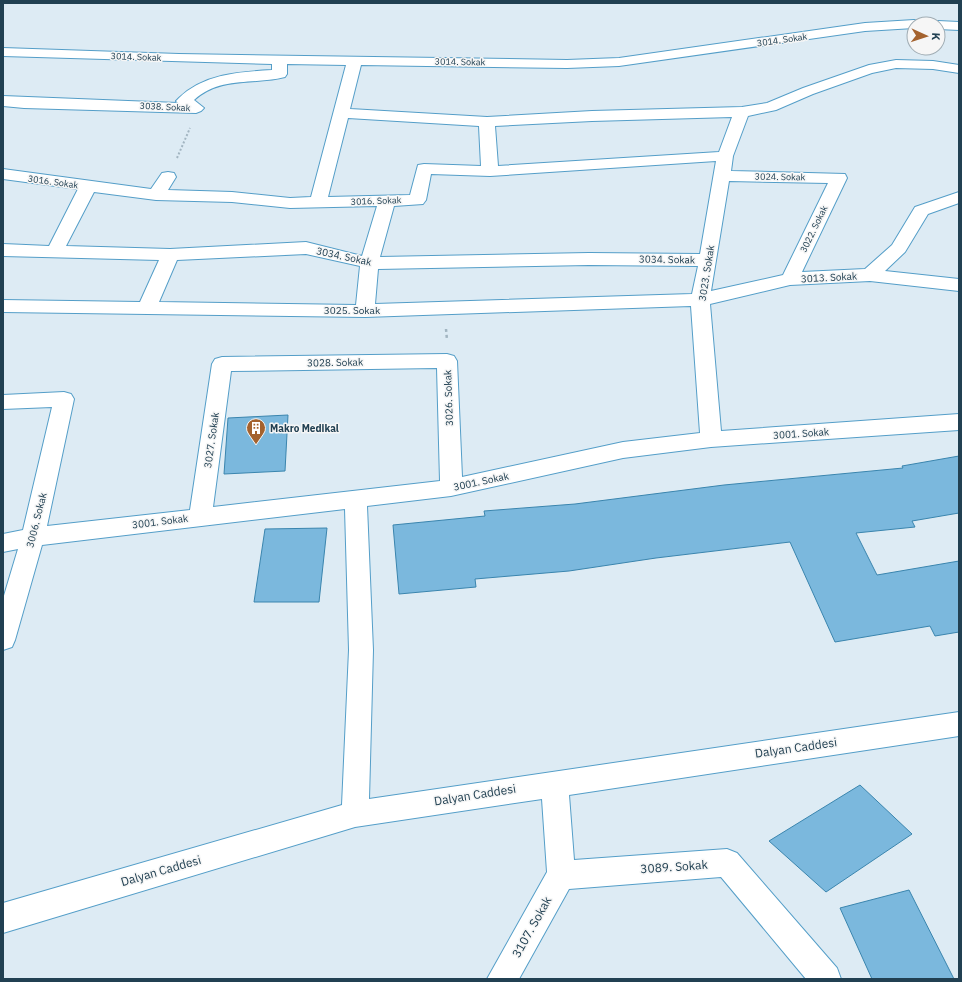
<svg xmlns="http://www.w3.org/2000/svg" width="962" height="982" viewBox="0 0 962 982" font-family="'IBM Plex Sans',sans-serif">
<rect width="100%" height="100%" fill="#ddebf4"/>
<path fill="#7bb8dd" stroke="#3a85ae" d="M288,415L285,471L224,474L228,418Z
M959,456V513L912,521L915,527L856,533L877,575L959,561V632L935,636L930,626L835,642L790,542L656,558L569,571L475,579L476,587L399,594L393,525L485,516L484,511L575,504L724,485L903,468L902,466Z
M327,528L319,602H254L265,529Z
M860,785L912,834L826,892L769,841Z
M909,890L954,979H872L840,908Z"/>
<g fill="none" stroke-linecap="round" stroke-linejoin="round">
<defs>
<path id="minor" d="M914,20L919,21L921,24H914V28L865,31L619,66L567,68L361,65L350,109L487,117L592,111L742,107L767,103L803,88L869,65L896,60L933,61L959,65V73L933,69L896,68L872,73L813,94L776,110L748,116L733,156L731,171L845,174L847,178L802,272L865,269L892,245L915,207L959,192V203L928,214L905,252L885,271L959,279V291L870,281L790,285L710,304L721,431L959,414V430L711,447L623,458L451,496L367,506L373,650L369,799L959,712V736L569,795L574,860L727,849L737,853L837,968L841,979H806L721,877L569,889L519,979H487L547,872L542,799L355,827L3,933V903L342,805L349,650L345,509L42,545L15,640L12,647L3,650V599L18,549L3,552V534L23,530L52,407L3,409V395L64,392L71,394L74,399L47,526L190,510L212,364L215,359L222,357L447,354L454,356L457,361L462,477L623,442L700,433L691,306L365,317L3,312V300L140,302L159,260L3,256V244L49,246L78,189L3,179V169L151,189L162,173L168,172L174,173L176,177L168,190L232,192L290,198L311,197L346,65L287,64V74L285,77C254,85 220,76 194,100L204,108L201,111L196,113L24,108L3,106V96L178,103L176,101L179,98C204,74 239,72 272,70V64L3,56V48L179,54L567,60L619,58L865,23ZM732,117L719,152L498,166L495,126L592,121ZM348,118L479,126L481,166L424,164L418,165L410,195L328,197ZM716,161L700,254L589,253L380,257L394,206L423,204L426,200L431,174L490,176ZM729,181L828,183L783,275L711,291ZM94,192L156,200L232,202L290,208L377,206L362,256L306,242L170,249L66,246ZM306,254L360,266L356,305L159,302L177,260ZM589,265L698,266L692,294L375,304L378,269ZM437,368L440,481L213,507L231,371Z
M938,21L959,22V30L938,29V24H932Z"/>
</defs>
<use href="#minor" stroke="#549ec8" stroke-width="2"/>
<path stroke="#a2b5c1" stroke-width="2" stroke-dasharray="2 2" stroke-linecap="butt" d="M177,158L190,128"/>
<path stroke="#a2b5c1" stroke-width="2.5" stroke-dasharray="3 3" stroke-linecap="butt" d="M446,329L447,340"/>
<use href="#minor" fill="#fff" fill-rule="evenodd"/>
</g>
<defs>
<symbol id="building-pin" viewBox="-11 -11 22 30"><path d="M0 17L-7.5 6A9.5 9.5 0 1 1 7.5 6Z" fill="#a4622e" stroke="#f6f6f6"/><path d="M-4-6H4V6H1V3H-1V6H-4ZM-2.5-4.3h1.7v1.8h-1.7ZM.8-4.3h1.7v1.8H.8ZM-2.5-1h1.7V.8h-1.7ZM.8-1h1.7V.8H.8Z" fill="#fff"/></symbol>
</defs>
<g fill-rule="evenodd">
<use href="#building-pin" x="245" y="417" width="22" height="30"/>
</g>
<g text-anchor="middle" stroke-width="3" stroke-linejoin="round" paint-order="stroke">
<g font-size="9" fill="#214052" stroke="#f6f6f6">
<text transform="translate(782 40) rotate(-8)" y="3">3014. Sokak</text>
<text transform="translate(136 57) rotate(2)" y="3">3014. Sokak</text>
<text transform="translate(460 62) rotate(1)" y="3">3014. Sokak</text>
<text transform="translate(165 107) rotate(3)" y="3">3038. Sokak</text>
<text transform="translate(780 177) rotate(1)" y="3">3024. Sokak</text>
<text transform="translate(53 182) rotate(8)" y="3">3016. Sokak</text>
<text transform="translate(376 201) rotate(-2)" y="3">3016. Sokak</text>
<text transform="translate(814 229) rotate(-64)" y="3">3022. Sokak</text>
</g>
<g font-size="10" fill="#214052" stroke="#f6f6f6">
<text transform="translate(344 256) rotate(12)" y="4">3034. Sokak</text>
<text transform="translate(667 259) rotate(1)" y="4">3034. Sokak</text>
<text transform="translate(706 273) rotate(-81)" y="4">3023. Sokak</text>
<text transform="translate(829 277) rotate(-3)" y="4">3013. Sokak</text>
<text x="352" y="314">3025. Sokak</text>
<text transform="translate(335 362) rotate(-1)" y="4">3028. Sokak</text>
<text transform="translate(448 398) rotate(-92)" y="4">3026. Sokak</text>
<text transform="translate(801 433) rotate(-4)" y="4">3001. Sokak</text>
<text transform="translate(211 440) rotate(-82)" y="4">3027. Sokak</text>
<text transform="translate(481 481) rotate(-12)" y="4">3001. Sokak</text>
<text transform="translate(36 520) rotate(-76)" y="4">3006. Sokak</text>
<text transform="translate(160 521) rotate(-7)" y="4">3001. Sokak</text>
</g>
<g font-size="10" font-weight="bold" fill="#214052" stroke="#f6f6f6" text-anchor="start">
<text x="270" y="432">Makro Medikal</text>
</g>
<g font-size="12" fill="#214052" stroke="#f6f6f6">
<text transform="translate(796 748) rotate(-8)" y="4">Dalyan Caddesi</text>
<text transform="translate(475 795) rotate(-9)" y="4">Dalyan Caddesi</text>
<text transform="translate(674 867) rotate(-4)" y="4">3089. Sokak</text>
<text transform="translate(161 871) rotate(-16)" y="4">Dalyan Caddesi</text>
<text transform="translate(532 927) rotate(-61)" y="4">3107. Sokak</text>
</g>
</g>
<rect width="962" height="982" fill="none" stroke="#214052" stroke-width="8"/>
<g transform="translate(926 36) rotate(93)"><circle r="19" fill="#f6f6f6" stroke="#a1adb4"/>
<path d="M0-3L7 15L0 10L-7 15Z" fill="#a4622e"/>
<text y="-6" font-size="11" font-weight="bold" text-anchor="middle" fill="#214052">K</text>
</g>
</svg>
